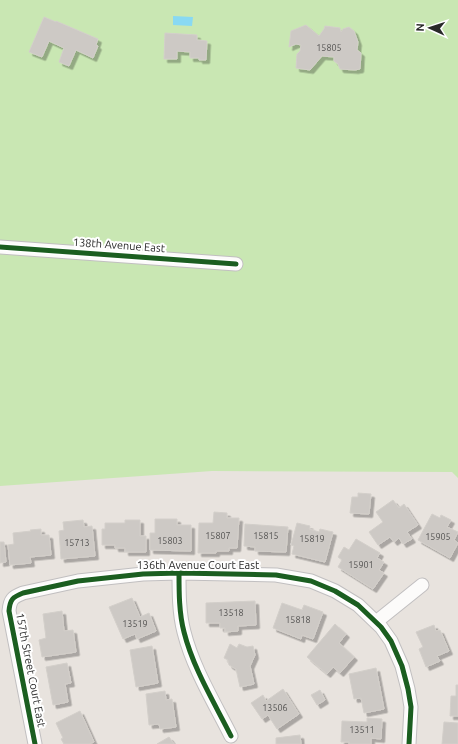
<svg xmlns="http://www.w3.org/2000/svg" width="458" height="744" viewBox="0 0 458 744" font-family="Ubuntu,sans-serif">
<defs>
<filter id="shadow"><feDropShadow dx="3.5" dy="3.5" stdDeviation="0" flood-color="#0004"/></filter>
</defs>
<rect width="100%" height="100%" fill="#e8e3de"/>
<path fill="#c9e7b3" d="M0,0H458V478L452,472L212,471L0,486Z"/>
<path fill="#89d9f2" d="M173,16L193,17L192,26L173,25Z"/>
<path fill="#cdc9c5" stroke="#d3cfca" filter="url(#shadow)" d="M44,17L56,22V21L98,39L96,45L98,46L93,58L76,50L69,66L59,62L64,48L49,41L42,57L29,52Z
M306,25L319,36L324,29L325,26L340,28L341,32L343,29L349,27L354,31L358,42L357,50L361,53L360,69L355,70L340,69L338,64L334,61V57L322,56L310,70L296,68L297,54L300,51L301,45L296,44L289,47L291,31Z
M165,33L197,35V40L207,41L206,60H199V58H190V52L177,51V59H164Z
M358,493L371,494L369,514L350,513L352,497H358Z
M393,500L399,508L404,504L418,525L407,532L412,539L403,544L399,538L394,542L390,537L378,545L369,532L383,522L376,512Z
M214,512L227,513V518H239L237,548H229V551H216V553H198L199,523H213Z
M432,514L440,518L441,515L451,520L447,527L458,532L454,540L458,543L450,558L418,540Z
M155,519H177V525H191V551L150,550V533H155Z
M83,520L84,527L92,526L95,556L61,559L59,531L64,530L63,522Z
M125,520H140V536H146V552H125V548H115V545H102V529H105V523H125Z
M297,523L310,526L309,529L319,532L320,529L333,532L325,562L292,554L294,546L291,545Z
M245,524L288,527L286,552L255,551V547L244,546Z
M41,529V535H49L51,555L30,557L31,563L10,565L8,545L14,544L13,533L31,531L30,530Z
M356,539L380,553L377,558L384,562L379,570L384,573L373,589L338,567L342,560L338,557L344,547L349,550Z
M0,542H4L6,562L0,563Z
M132,598L140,617L149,613L156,631L137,639L135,634L123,639L109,607Z
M255,601L256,625L238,626V631L225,632V628H220V623H206V603Z
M282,603L302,610L304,605L323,612L313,639L302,635L301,639L273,628Z
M62,611L64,631L73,630L76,652L42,657L39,640L46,638L43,614Z
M335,624L346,634L339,643L354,657L340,673L333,667L327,674L307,657Z
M434,625L436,631L440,630L449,651L437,656L440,661L426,667L419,649L423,647L416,632Z
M230,644L237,648L239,644L247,647L253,646L255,655L250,666L254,684L240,687L236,669L229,665L228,660L224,658Z
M152,646L158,683L136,687L130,650Z
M67,663L71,683L65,684L68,702L53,705L46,667Z
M376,668L384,709L364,713L361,698L354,699L349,674Z
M456,685H458V716H450L451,696H456Z
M283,689L299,714L277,729L268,715L262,719L251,703L263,695L266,701Z
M320,690L325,700L317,705L311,695Z
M165,691L166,700L172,699L176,727L160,729L159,724L149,725L146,694Z
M80,711L94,742L89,744H64L61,739L63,738L56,723Z
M367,718L382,719L381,739L371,738V744H349V742H341L342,721L367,722Z
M444,722L458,723V744H442Z
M300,735L301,744H276V738Z
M169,737L174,744H157Z"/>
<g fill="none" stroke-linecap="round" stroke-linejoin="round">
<defs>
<path id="minor" d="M0,247L236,264
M179,573C179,592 179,613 184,632C193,668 214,702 231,736
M376,622L422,585
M35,744L9,611C10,599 13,597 23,593L78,581L143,574L179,573L276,575L311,581L335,591L358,605L381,627L391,641L402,666L408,689L411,707L409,744"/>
</defs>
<use href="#minor" stroke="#c1bfc0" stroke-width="15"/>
<use href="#minor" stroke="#fcfbfa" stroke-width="13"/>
<defs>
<path id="cycleway" d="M0,247L236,264
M179,573C179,592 179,613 184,632C193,668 214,702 231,736
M35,744L9,611C10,599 13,597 23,593L78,581L143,574L179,573L276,575L311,581L335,591L358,605L381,627L391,641L402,666L408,689L411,707L409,744"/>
</defs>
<use href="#cycleway" stroke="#fff" stroke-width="8"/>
<use href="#cycleway" stroke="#1b5e20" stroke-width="5"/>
</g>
<g text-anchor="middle" stroke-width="4" stroke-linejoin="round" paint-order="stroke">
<g font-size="9" fill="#545352">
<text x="329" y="51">15805</text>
<text x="218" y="539">15807</text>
<text x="266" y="539">15815</text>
<text x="438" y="540">15905</text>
<text x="312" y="542">15819</text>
<text x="170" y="544">15803</text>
<text x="77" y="546">15713</text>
<text x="361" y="568">15901</text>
<text x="231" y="616">13518</text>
<text x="298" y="623">15818</text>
<text x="135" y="627">13519</text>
<text x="275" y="711">13506</text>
<text x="362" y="733">13511</text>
</g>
<g font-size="11" fill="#292929" stroke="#fff">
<text transform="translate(119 245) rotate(4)" y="4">138th Avenue East</text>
<text x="198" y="569">136th Avenue Court East</text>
<text transform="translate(31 670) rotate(79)" y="4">157th Street Court East</text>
</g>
</g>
<g transform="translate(430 28) rotate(273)" stroke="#ffffff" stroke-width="3" paint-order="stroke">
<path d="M0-3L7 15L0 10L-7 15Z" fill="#292929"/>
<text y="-6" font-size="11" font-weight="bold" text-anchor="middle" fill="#292929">N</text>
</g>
</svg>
